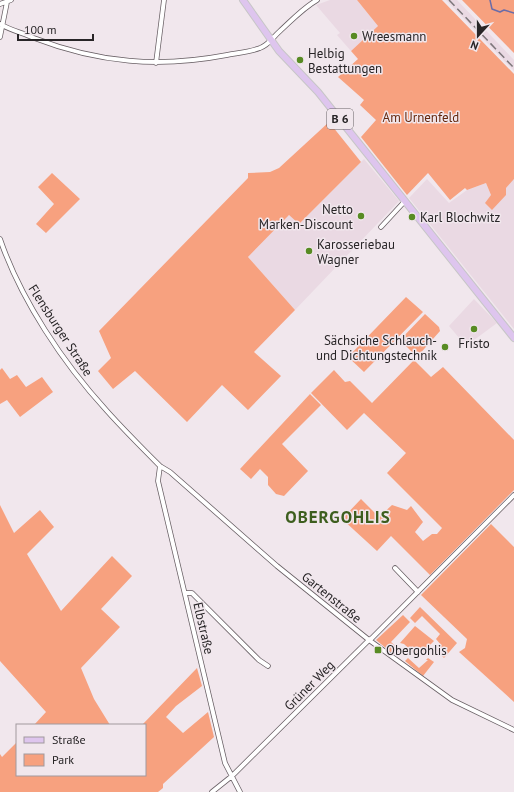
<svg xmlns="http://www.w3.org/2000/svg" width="514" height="792" viewBox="0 0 514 792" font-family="'PT Sans',sans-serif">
<rect width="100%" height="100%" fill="#f1e7ed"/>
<path fill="#ead9e3" d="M330,0H357L378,26L351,51L337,35L340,33L316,5Z
M446,0H457L514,60V71Z
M364,159L399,201L295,310L248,257L289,215L299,224Z
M427,179L449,203L467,190L486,183L491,195L506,188L514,179V329L409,198Z
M474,299L497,323L466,346L449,326Z"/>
<path fill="#f7a17f" d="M357,0H442L514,74V179L506,188V195L492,210L485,203L491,195L486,183L467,190L465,188L450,200L428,173L407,195L361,137L376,120L360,105L364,100L338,77L358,59L351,51L378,26Z
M462,0H514V53Z
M329,122L361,162L299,224L289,215L248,257L295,310L254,352L281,376L248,410L222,385L187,422L135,371L113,389L98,371L111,358L99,331L248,178V173L270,172L279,168Z
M52,173L80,199L46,233L36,224L54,204L38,187Z
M406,297L423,312L364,372L348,357Z
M425,314L439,327L440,331L417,357L400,340Z
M414,360L431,377L443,367L514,440V490L430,575L391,536L377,551L342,519L361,499L379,517L392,505L407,510L411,506L423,522L415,532L423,541L432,534H437L442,528L387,473L406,453L364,413L347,430L311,393L334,370L345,382L350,381L372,403Z
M2,368L10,379L17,375L26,387L42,377L53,392L20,417L7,400L0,404V370Z
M310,394L321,405L282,444L308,471L284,496L276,494L268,485V477L260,469L251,479L240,469Z
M0,505L14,533L40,510L54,527L27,554L61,611L112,556L132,576L101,609L120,627L81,668L94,699L110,725H34L46,712L0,661Z
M491,524L514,547V702L459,652L465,648L467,639L421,595Z
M420,607L457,643L444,658L436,650L441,645L436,639L440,634L422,616L415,623L410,618Z
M403,615L410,622L391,642L405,655L392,653L376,640Z
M415,626L434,641L418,657L404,644L400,643Z
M408,658L419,668L428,660H426L428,658L434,662L423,676L405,661Z
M197,668L202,686L176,706L166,717L183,733L208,712L214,737L163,784V788L158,792H0V754L2,757L17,742V775H145V725H142Z"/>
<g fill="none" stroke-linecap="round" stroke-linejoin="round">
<path stroke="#6a6ca8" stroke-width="1.5" d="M490,0L492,9L500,12L504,10L514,13"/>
<defs>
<path id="street" d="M0,4L11,0
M0,24C10,30 23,33 34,38C99,63 159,68 227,55C238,53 250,52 260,48C269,45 273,37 280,31C292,20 303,8 317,0
M0,37L7,2
M156,63L164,0
M381,227L405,201
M0,239C21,300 63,363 107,411C124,430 142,448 160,466L170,472L277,566L369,640L452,700L514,730
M160,466L158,481L225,763L240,792
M395,568L418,592
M185,593H192L259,660L268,666
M212,792L232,776L369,640L372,638L514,495"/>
<path id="primary" d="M243,0L279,51L318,92L514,338"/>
</defs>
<use href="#street" stroke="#685f64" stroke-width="5.5"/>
<use href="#primary" stroke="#c7c6c7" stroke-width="8"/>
<use href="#street" stroke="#fff" stroke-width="4"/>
<use href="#primary" stroke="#dec5ee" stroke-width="6"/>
<path stroke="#7c767a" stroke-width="1.5" stroke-dasharray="8 4" stroke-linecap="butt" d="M449,0L514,68"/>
</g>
<g fill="#588b23" stroke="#f1e7ed" stroke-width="1.5">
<circle cx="354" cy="36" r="4"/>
<circle cx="300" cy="60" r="4"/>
<circle cx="361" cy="216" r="4"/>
<circle cx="412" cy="217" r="4"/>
<circle cx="309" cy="251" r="4"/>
<circle cx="474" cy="329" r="4"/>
<circle cx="445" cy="347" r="4"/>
<rect x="374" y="646" width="8" height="8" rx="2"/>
</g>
<g text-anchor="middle" stroke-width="3" stroke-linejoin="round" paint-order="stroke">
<rect fill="#f1e7ed" stroke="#645f62" stroke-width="1" x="327" y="109" width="26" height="20" rx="3"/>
<g font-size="12" font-weight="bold" fill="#282527">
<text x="340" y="123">B 6</text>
</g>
<g font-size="13" fill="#282527" stroke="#f1e7ed" text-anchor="start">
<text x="362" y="41">Wreesmann</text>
<text x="308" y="58">Helbig<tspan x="308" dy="15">Bestattungen</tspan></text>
<text x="353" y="214" text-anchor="end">Netto<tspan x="353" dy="15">Marken-Discount</tspan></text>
<text x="420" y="222">Karl Blochwitz</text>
<text x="317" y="249">Karosseriebau<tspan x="317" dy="15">Wagner</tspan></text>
<text x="437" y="345" text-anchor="end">Sächsiche Schlauch-<tspan x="437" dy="15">und Dichtungstechnik</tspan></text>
<text x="474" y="348" text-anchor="middle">Fristo</text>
<text x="386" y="655">Obergohlis</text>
</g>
<g font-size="13" fill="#64280e" stroke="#f1e7ed">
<text x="421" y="122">Am Urnenfeld</text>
</g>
<g font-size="13" fill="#282527" stroke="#f1e7ed">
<text transform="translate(61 330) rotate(57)" y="5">Flensburger Straße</text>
<text transform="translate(332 597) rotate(39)" y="5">Gartenstraße</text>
<text transform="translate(204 628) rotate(77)" y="5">Elbstraße</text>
<text transform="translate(309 685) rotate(-45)" y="5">Grüner Weg</text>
</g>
<g font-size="17" font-weight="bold" letter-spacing="1" fill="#3d5e1e" stroke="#f1e7ed">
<text x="338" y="523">OBERGOHLIS</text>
</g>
</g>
<rect x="16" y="724" width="130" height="52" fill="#f1e7ed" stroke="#a1999e"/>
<rect x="24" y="737" width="20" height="6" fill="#dec5ee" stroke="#a1999e"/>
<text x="52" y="744" font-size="12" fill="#282527">Straße</text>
<rect x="24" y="754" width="20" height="12" fill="#f7a17f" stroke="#a1999e"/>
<text x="52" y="764" font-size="12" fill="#282527">Park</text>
<g transform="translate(478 36) rotate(201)" stroke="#f1e7ed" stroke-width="3" paint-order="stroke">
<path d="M0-3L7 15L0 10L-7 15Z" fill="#282527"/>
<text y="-6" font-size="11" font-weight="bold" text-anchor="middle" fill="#282527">N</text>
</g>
<path d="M18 34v6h75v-6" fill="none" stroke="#282527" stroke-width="2"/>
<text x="24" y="34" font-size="12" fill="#282527" stroke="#f1e7ed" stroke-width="3" paint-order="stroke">100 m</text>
</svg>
